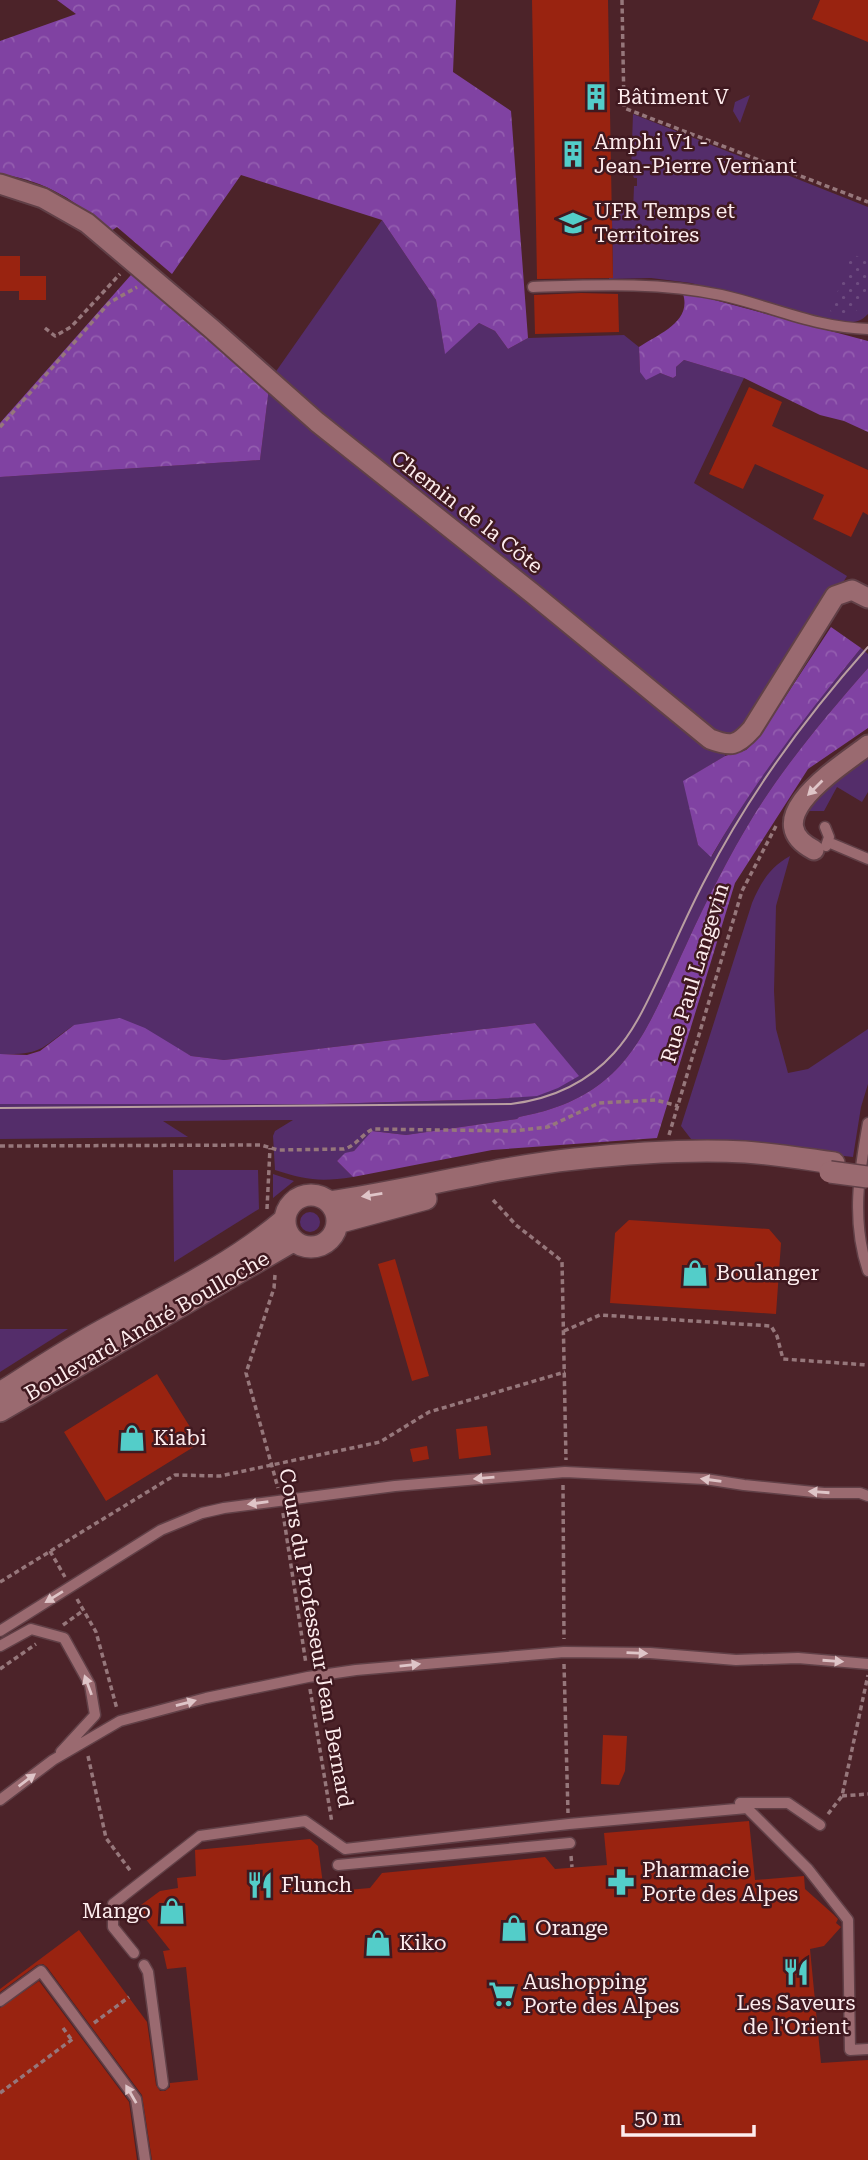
<svg xmlns="http://www.w3.org/2000/svg" width="868" height="2160" viewBox="0 0 868 2160" font-family="'Roboto Serif',serif">
<defs>
<pattern id="forest-crowns" width="20" height="18" patternUnits="userSpaceOnUse" patternTransform="scale(1.75)"><rect width="20" height="18" fill="#8042a2"/><path d="M2 6a3 3 0 1 1 6 0M12 15a3 3 0 1 1 6 0" fill="none" stroke="#935daf"/></pattern>
<pattern id="garden-dots" width="8" height="8" patternUnits="userSpaceOnUse" patternTransform="scale(1.75)"><rect width="8" height="8" fill="#542d6a"/><path d="M2 2h.1M6 6h.1" fill="none" stroke="#6e4c80" stroke-width="1.8" stroke-linecap="round"/></pattern>
</defs>
<rect width="100%" height="100%" fill="#4c2329"/>
<path fill="#542d6a" d="M750,95L740,123L733,111L735,102Z
M633,114L868,207V314C860,323 851,323 840,322L691,283L651,278L609,279V276L613,275L612,220H619V208L625,207L627,213H633L634,186H637V178H634L631,171Z
M382,220L436,300L445,353L479,323L495,331L508,349L528,338L624,335L639,347L640,372L660,373L673,378L676,376V367L684,360L744,378L694,483L847,576L752,729L727,745L725,756L684,781L698,845L712,856C754,781 806,715 861,648L868,654V668C827,715 787,762 754,815C729,856 707,899 687,943C645,1032 628,1097 519,1117L517,1119L406,1135L373,1131L354,1151L345,1154L337,1161L353,1177C320,1182 306,1180 275,1170L273,1136L275,1131L293,1120L163,1121L188,1137L0,1139V1104H323L496,1099C526,1097 552,1092 578,1076L535,1023L224,1060L191,1056L169,1044L74,1025C40,1048 44,1055 0,1054V477L260,460L270,380Z
M868,757V792L862,802L837,787L824,811H806L805,808L841,777Z
M790,856L776,906L774,991L776,1029L788,1073L808,1069L868,1029V1084L861,1107L853,1157L691,1139L681,1126L752,903C761,882 770,867 790,856Z
M173,1170H258L259,1209L174,1262Z
M273,1174L294,1181L273,1198Z
M300 1222a10 10 0 1 1 20 0a10 10 0 1 1-20 0Z
M0,1329H68L0,1372Z"/>
<path fill="url(#forest-crowns)" d="M57,0H456L453,72L511,111L528,338L508,349L495,331L479,323L445,354L436,300L382,220L241,175L172,274L117,227L111,231C75,201 48,181 0,174V41L76,14Z
M138,267L270,380L260,460L0,477V423Z
M683,294L707,298L868,341V432L844,421L820,415L744,378L684,360L676,367V376L673,378L660,373L646,380L640,372L639,347C658,334 692,322 683,294Z
M831,627L861,648C806,715 754,782 711,857L698,845L683,781L725,756L746,750L759,737Z
M868,668V728L808,769L735,883L657,1138L492,1150L353,1177L337,1161L345,1153L354,1151L372,1131L406,1135L517,1119L519,1117C628,1097 645,1032 687,943C707,899 729,856 754,815C787,762 827,715 868,668Z
M120,1018L145,1028L191,1056L224,1060L535,1023L579,1076L558,1088L537,1096L496,1099L323,1104H0V1054L27,1055L40,1051L74,1025Z"/>
<path fill="url(#garden-dots)" d="M852,254L868,261C868,278 868,313 847,315C842,316 834,313 830,311Z"/>
<path fill="#992310" d="M532,0H608L613,278L537,279Z
M820,0H868V42L812,19Z
M0,256H20V276H46V300H19V291H0Z
M581,293L618,294L619,332L535,334L534,295Z
M749,387L782,402L772,426L868,470V515L863,512L851,537L813,519L824,495L755,464L743,489L709,474Z
M629,1220L769,1229L781,1243L776,1314L610,1303L615,1233Z
M395,1259L429,1376L412,1381L378,1264Z
M157,1374L200,1443L106,1501L64,1432Z
M487,1426L491,1455L459,1459L456,1429Z
M427,1446L429,1459L413,1462L410,1449Z
M603,1735L627,1736L625,1771L619,1785L601,1784Z
M749,1821L755,1880L804,1876L805,1889L833,1914L838,1919L836,1923L841,1927L824,1946L810,1949L821,2063L868,2060V2160H152L142,2095L47,1967L43,1964L37,1965L0,1992V1989L79,1930L147,2022L156,2085L160,2091H165L170,2087V2083L198,2080L186,1967L167,1969L163,1951L170,1950L137,1908L160,1891L178,1888L177,1878L196,1876L195,1850L310,1839L318,1846L324,1892L370,1888L382,1873L545,1857L555,1869L607,1865L604,1833Z
M39,1981L129,2102L137,2160H0V2008Z"/>
<g fill="none" stroke-linecap="round" stroke-linejoin="round">
<defs>
<path id="lane" d="M533,287C597,285 659,282 721,295C771,306 816,328 868,329
M825,827L829,837L826,846
M828,842L868,859
M868,1123C859,1173 851,1221 868,1271
M0,1631L161,1530L202,1513L224,1508L395,1486L565,1472L705,1479L744,1485L824,1493H860L868,1496
M0,1646L31,1629L64,1638L90,1685L95,1715L61,1752
M0,1800L53,1760L120,1721L206,1698L308,1677L356,1670L564,1652L650,1653L736,1660L798,1658L868,1664
M740,1803H788L820,1825
M338,1865L570,1843
M134,1953L113,1927V1904L200,1836L305,1821L345,1849L569,1824L747,1808L808,1869L848,1920L850,2050L868,2049
M144,1965L148,1972L163,2084
M0,2001L41,1971L136,2099L145,2160"/>
<path id="street" d="M0,184L43,198L87,223L212,329L317,422L532,593L710,739C731,747 737,746 752,729L835,596L852,590L868,598
M814,850C754,819 841,766 868,745"/>
<path id="secondary" d="M285 1221a26 26 0 1 1 52 0a26 26 0 1 1-52 0Z
M329,1202C411,1190 492,1168 575,1159C631,1153 689,1149 745,1152C775,1154 805,1159 834,1163
M337,1223L426,1199
M0,1393C33,1372 66,1350 101,1331C163,1297 230,1266 284,1220
M0,1411L293,1241"/>
</defs>
<use href="#lane" stroke="#614047" stroke-width="13"/>
<use href="#street" stroke="#614047" stroke-width="23"/>
<use href="#secondary" stroke="#614047" stroke-width="24"/>
<path stroke="#96777b" stroke-width="3.5" stroke-dasharray="5 3.5" stroke-linecap="butt" d="M622,0L624,108L868,202
M45,328L55,336L71,327L120,274
M0,427L109,303L137,287
M669,1135L742,891L776,826
M0,1146L261,1145L278,1150L344,1149C356,1146 362,1134 373,1129L514,1131L548,1127L599,1103L656,1100L678,1106
M493,1200L516,1225L562,1261L566,1460
M267,1209L270,1148
M275,1275L274,1288L246,1373L278,1488
M564,1331L600,1315L771,1326L777,1336L783,1359L868,1365
M563,1485L564,1639
M283,1513L306,1664
M50,1551L65,1577
M0,1582L175,1475L220,1476L380,1442L429,1412L565,1372
M77,1599L96,1632L117,1709
M63,1625L84,1610
M564,1664L568,1813
M0,1669L36,1644
M310,1689L332,1823
M88,1756L106,1838L132,1873
M842,1796L868,1794
M828,1814L842,1796L868,1675
M571,1856L572,1867
M340,1876L342,1888
M94,2023L129,1997
M63,2028L71,2039
M0,2093L74,2038"/>
<use href="#lane" stroke="#9a6a70" stroke-width="10"/>
<use href="#street" stroke="#9a6a70" stroke-width="19"/>
<use href="#secondary" stroke="#9a6a70" stroke-width="21"/>
<path stroke="#b99ea1" stroke-width="2" d="M0,1108L511,1104C551,1099 587,1083 614,1053C635,1030 647,1002 660,975C675,943 689,910 706,878C749,794 805,718 868,647"/>
<defs>
<path id="secondary-bridge" d="M830,1172L868,1177"/>
</defs>
<use href="#secondary-bridge" stroke="#614047" stroke-width="24" stroke-linecap="butt"/>
<use href="#secondary-bridge" stroke="#9a6a70" stroke-width="21"/>
</g>
<defs><path id="oneway-solid" d="M-6-.8H1V-3.2L6.5 0L1 3.2V.8H-6Z" transform="scale(1.75)"/></defs>
<g fill="#dfc5c8">
<use href="#oneway-solid" transform="translate(815 788) rotate(135)"/>
<use href="#oneway-solid" transform="translate(372 1195) rotate(171)"/>
<use href="#oneway-solid" transform="translate(484 1478) rotate(175)"/>
<use href="#oneway-solid" transform="translate(711 1480) rotate(-172)"/>
<use href="#oneway-solid" transform="translate(819 1492) rotate(-176)"/>
<use href="#oneway-solid" transform="translate(258 1503) rotate(172)"/>
<use href="#oneway-solid" transform="translate(54 1597) rotate(148)"/>
<use href="#oneway-solid" transform="translate(637 1653) rotate(2)"/>
<use href="#oneway-solid" transform="translate(833 1661) rotate(4)"/>
<use href="#oneway-solid" transform="translate(410 1665) rotate(-6)"/>
<use href="#oneway-solid" transform="translate(88 1685) rotate(-110)"/>
<use href="#oneway-solid" transform="translate(186 1703) rotate(-15)"/>
<use href="#oneway-solid" transform="translate(27 1780) rotate(-37)"/>
<use href="#oneway-solid" transform="translate(131 2094) rotate(-120)"/>
</g>
<defs>
<symbol id="building-bare" viewBox="-9 -9 18 18"><path d="M-4-6H4V6H1V3H-1V6H-4ZM-2.5-4.3h1.7v1.8h-1.7ZM.8-4.3h1.7v1.8H.8ZM-2.5-1h1.7V.8h-1.7ZM.8-1h1.7V.8H.8Z" fill="#53cdc9" stroke="#401920" stroke-width="2.5" paint-order="stroke"/></symbol>
<symbol id="university-bare" viewBox="-9 -9 18 18"><path d="M0-5L7-2L0 1L-7-2ZM-4 1L0 2.5L4 1V4Q0 6-4 4Z" fill="#53cdc9" stroke="#401920" stroke-width="2.5" paint-order="stroke"/></symbol>
<symbol id="shop-bare" viewBox="-9 -9 18 18"><path d="M-5-2.5h2.3a2.7 3.5 0 0 1 5.4 0H5L5.5 6h-11ZM-1.5-2.5h3a1.5 2.3 0 0 0-3 0Z" fill="#53cdc9" stroke="#401920" stroke-width="2.5" paint-order="stroke"/></symbol>
<symbol id="pharmacy-bare" viewBox="-9 -9 18 18"><path d="M-2-6h4v4h4v4h-4v4h-4v-4h-4v-4h4Z" fill="#53cdc9" stroke="#401920" stroke-width="2.5" paint-order="stroke"/></symbol>
<symbol id="restaurant-bare" viewBox="-9 -9 18 18"><path d="M-5-6h1v4h1v-4h1v4h1v-4h1v5L-1.5 .5V6h-2V.5L-5-1ZM5-6V6H3V1.5H1.5Q1.5-4 5-6Z" fill="#53cdc9" stroke="#401920" stroke-width="2.5" paint-order="stroke"/></symbol>
<symbol id="supermarket-bare" viewBox="-9 -9 18 18"><path d="M-6-5.5h2.5l.6 2H6L4.5 2H-2.5L-4.4-4H-6ZM-1.5 3.2a1.3 1.3 0 1 0 .1 0ZM3 3.2a1.3 1.3 0 1 0 .1 0Z" fill="#53cdc9" stroke="#401920" stroke-width="2.5" paint-order="stroke"/></symbol>
</defs>
<g fill-rule="evenodd">
<use href="#building-bare" x="577" y="78" width="38" height="38"/>
<use href="#building-bare" x="554" y="135" width="38" height="38"/>
<use href="#university-bare" x="554" y="204" width="38" height="38"/>
<use href="#shop-bare" x="676" y="1254" width="38" height="38"/>
<use href="#shop-bare" x="113" y="1419" width="38" height="38"/>
<use href="#pharmacy-bare" x="602" y="1863" width="38" height="38"/>
<use href="#restaurant-bare" x="241" y="1866" width="38" height="38"/>
<use href="#shop-bare" x="153" y="1892" width="38" height="38"/>
<use href="#shop-bare" x="495" y="1909" width="38" height="38"/>
<use href="#shop-bare" x="359" y="1924" width="38" height="38"/>
<use href="#restaurant-bare" x="777" y="1953" width="38" height="38"/>
<use href="#supermarket-bare" x="483" y="1975" width="38" height="38"/>
</g>
<g text-anchor="middle" stroke-width="5" stroke-linejoin="round" paint-order="stroke">
<g font-size="21" fill="#fdeced" stroke="#401920" text-anchor="start">
<text x="617" y="104">Bâtiment V</text>
<text x="594" y="149">Amphi V1 -<tspan x="594" dy="24">Jean-Pierre Vernant</tspan></text>
<text x="594" y="218">UFR Temps et<tspan x="594" dy="24">Territoires</tspan></text>
<text x="716" y="1280">Boulanger</text>
<text x="153" y="1445">Kiabi</text>
<text x="642" y="1877">Pharmacie<tspan x="642" dy="24">Porte des Alpes</tspan></text>
<text x="281" y="1892">Flunch</text>
<text x="151" y="1918" text-anchor="end">Mango</text>
<text x="535" y="1935">Orange</text>
<text x="399" y="1950">Kiko</text>
<text x="523" y="1989">Aushopping<tspan x="523" dy="24">Porte des Alpes</tspan></text>
<text x="796" y="2010" text-anchor="middle">Les Saveurs<tspan x="796" dy="24">de l'Orient</tspan></text>
</g>
<g font-size="21" fill="#fdeced" stroke="#401920">
<text transform="translate(467 512) rotate(38)" y="7">Chemin de la Côte</text>
<text transform="translate(695 973) rotate(-73)" y="7">Rue Paul Langevin</text>
<text transform="translate(147 1326) rotate(-30)" y="7">Boulevard André Boulloche</text>
<text transform="translate(316 1638) rotate(80)" y="7">Cours du Professeur Jean Bernard</text>
</g>
</g>
<path d="M623 2125v10h131v-10" fill="none" stroke="#fdeced" stroke-width="3.5"/>
<text x="634" y="2125" font-size="21" fill="#fdeced" stroke="#401920" stroke-width="5" paint-order="stroke">50 m</text>
</svg>
